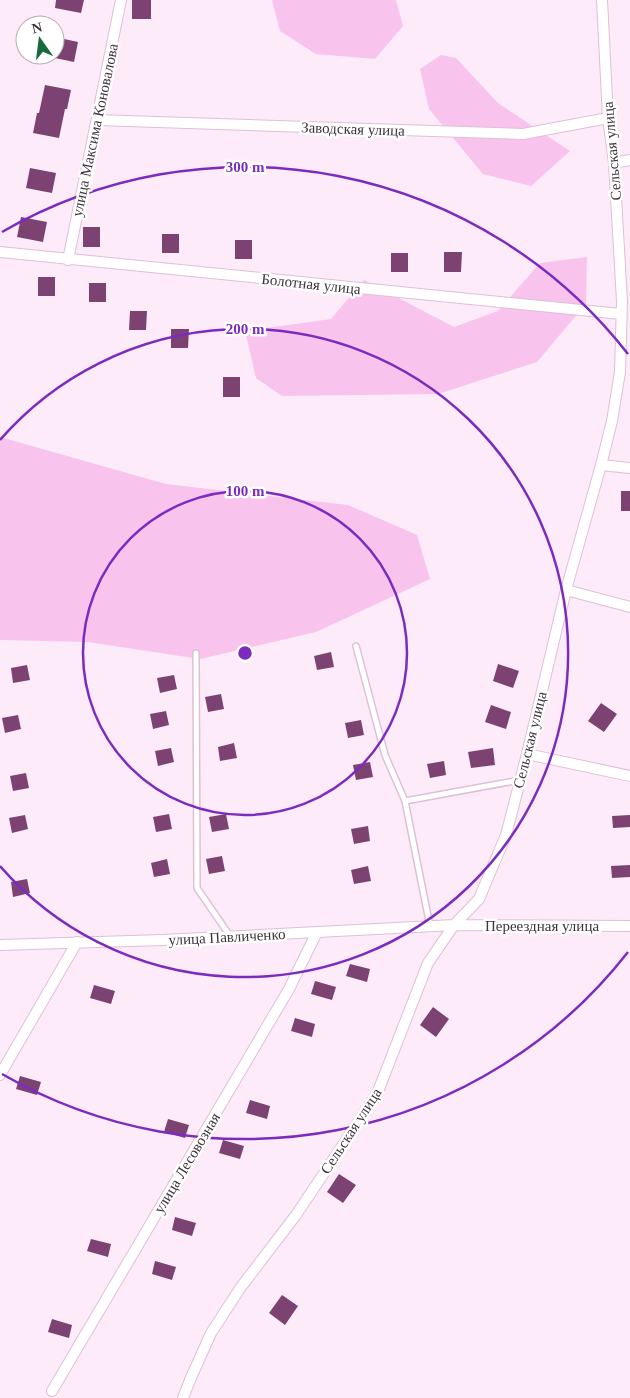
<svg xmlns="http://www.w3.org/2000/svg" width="630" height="1398" viewBox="0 0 630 1398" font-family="Georgia,serif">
<rect width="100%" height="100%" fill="#feebfa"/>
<path fill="#f8c3ec" d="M272,0H396L403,26L375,59L316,54L280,31Z
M441,55L456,58L498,103L570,151L531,186L483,174L429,109L420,69Z
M587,257L586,304L537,362L438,394L282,396L256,378L245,331L331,319L364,280L454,327L498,311L540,263Z
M0,437L166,484L348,505L417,535L430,579L316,632L200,659L88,642L0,640Z"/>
<path fill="#7c4372" d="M56,0H84L81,13L55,8Z
M132,0H151V19H132Z
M55,37L78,42L74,62L55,58Z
M45,85L71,90L67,109H65L59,138L33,133L37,113H39Z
M30,168L56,173L52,193L26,188Z
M21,217L47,222L43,242L17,237Z
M83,227H100V247H83Z
M162,234H179V253H162Z
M235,240H252V259H235Z
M444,252H462L461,272H444Z
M391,253H408V272H391Z
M38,277H55V296H38Z
M89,283H106V302H89Z
M130,311H147L146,330H129Z
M171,329H189L188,348H171Z
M223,377H240V397H223Z
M621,491H630V511H621Z
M331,652L334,667L317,670L314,656Z
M498,664L519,671L513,688L493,681Z
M27,665L30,680L13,683L11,668Z
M174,675L177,689L160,693L157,678Z
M221,694L224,709L208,712L205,697Z
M601,703L617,714L604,732L588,721Z
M491,705L511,712L506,729L485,722Z
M166,711L169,725L153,729L150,714Z
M18,715L21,729L5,733L2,718Z
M361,720L364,735L348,738L345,723Z
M234,743L237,758L220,761L218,747Z
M171,748L174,762L158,766L155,751Z
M493,748L495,765L471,768L468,752Z
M444,761L446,775L430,778L427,764Z
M370,762L373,777L356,780L353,765Z
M26,773L29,788L13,791L10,776Z
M169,814L172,829L156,832L153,817Z
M226,814L229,829L212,832L209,817Z
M25,815L28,829L12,833L9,818Z
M630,815V827L613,828L612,816Z
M368,826L370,841L354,844L351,829Z
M222,856L225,871L209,874L206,859Z
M167,859L170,874L154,877L151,863Z
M630,865V877L612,878L611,866Z
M368,866L371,881L354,884L351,870Z
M27,879L30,893L13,897L11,882Z
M350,964L370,969L367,982L346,976Z
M315,981L336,987L332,1000L311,994Z
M94,985L115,991L111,1004L90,998Z
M433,1007L449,1019L436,1037L420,1025Z
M295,1018L315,1024L312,1037L291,1031Z
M20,1076L41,1082L37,1095L16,1089Z
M250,1100L270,1106L267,1119L246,1113Z
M168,1119L189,1125L185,1138L164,1132Z
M223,1140L244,1146L240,1159L219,1153Z
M339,1174L356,1185L343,1203L327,1192Z
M175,1217L196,1223L192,1236L172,1230Z
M91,1239L111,1244L108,1257L87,1251Z
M155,1261L176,1267L172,1280L152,1274Z
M282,1295L298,1306L285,1325L269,1313Z
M52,1319L72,1325L69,1338L48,1332Z"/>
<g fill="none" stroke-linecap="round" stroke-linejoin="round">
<defs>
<path id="service" d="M356,646L385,755L405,801
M196,653L197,888L230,936
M430,926L405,801L520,780"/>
<path id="minor" d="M97,120L523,134L608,118
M614,163L630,160
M0,252L621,314
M68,260L121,0
M601,465L630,468
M566,590L630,607
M527,754L630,776
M0,945L163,940L454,925L630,926
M0,1075L77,942
M52,1391L289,989L317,932
M183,1398L190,1380L211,1333L241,1287L296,1215L377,1094L428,963L454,925L479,899L506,835L527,754L566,590L601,465L612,421L620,372L622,301L614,163L608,118L602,0"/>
</defs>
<use href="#service" stroke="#dfbfd7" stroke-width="8"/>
<use href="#minor" stroke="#dfbfd7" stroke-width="12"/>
<use href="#service" stroke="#fff" stroke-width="5"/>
<use href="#minor" stroke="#fff" stroke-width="10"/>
</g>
<g fill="none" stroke="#7b2cbf" stroke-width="2.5">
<circle cx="245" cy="653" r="162"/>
<path d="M0 440A324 324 0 1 1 0 866"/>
<path d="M628 952A486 486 0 0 1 2 1074M2 232A486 486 0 0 1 628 354"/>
</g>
<g text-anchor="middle" stroke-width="5" stroke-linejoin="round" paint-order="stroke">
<g font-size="15" fill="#40333d" stroke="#fff">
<text transform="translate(353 129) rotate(2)" y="5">Заводская улица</text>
<text transform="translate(95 130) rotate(-78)" y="5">улица Максима Коновалова</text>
<text transform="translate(612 151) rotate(-95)" y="5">Сельская улица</text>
<text transform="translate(311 284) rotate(6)" y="5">Болотная улица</text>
<text transform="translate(530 740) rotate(-76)" y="5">Сельская улица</text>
<text x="542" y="931">Переездная улица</text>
<text transform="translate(227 937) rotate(-3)" y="5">улица Павличенко</text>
<text transform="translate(351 1131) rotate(-57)" y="5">Сельская улица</text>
<text transform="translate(187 1163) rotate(-59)" y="5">улица Лесовозная</text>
</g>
</g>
<circle cx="245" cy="653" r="8" fill="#7b2cbf" stroke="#fff" stroke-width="2.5"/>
<g font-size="15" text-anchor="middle" font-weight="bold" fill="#7b2cbf" stroke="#fff" stroke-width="5" stroke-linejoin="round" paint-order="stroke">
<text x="245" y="172">300 m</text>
<text x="245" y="334">200 m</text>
<text x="245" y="496">100 m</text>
</g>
<g transform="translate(40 40) rotate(346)"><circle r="24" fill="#ffffff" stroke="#b3adb1"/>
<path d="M0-4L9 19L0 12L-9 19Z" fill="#166b3c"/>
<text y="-8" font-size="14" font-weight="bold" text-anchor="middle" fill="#40333d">N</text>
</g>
</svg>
